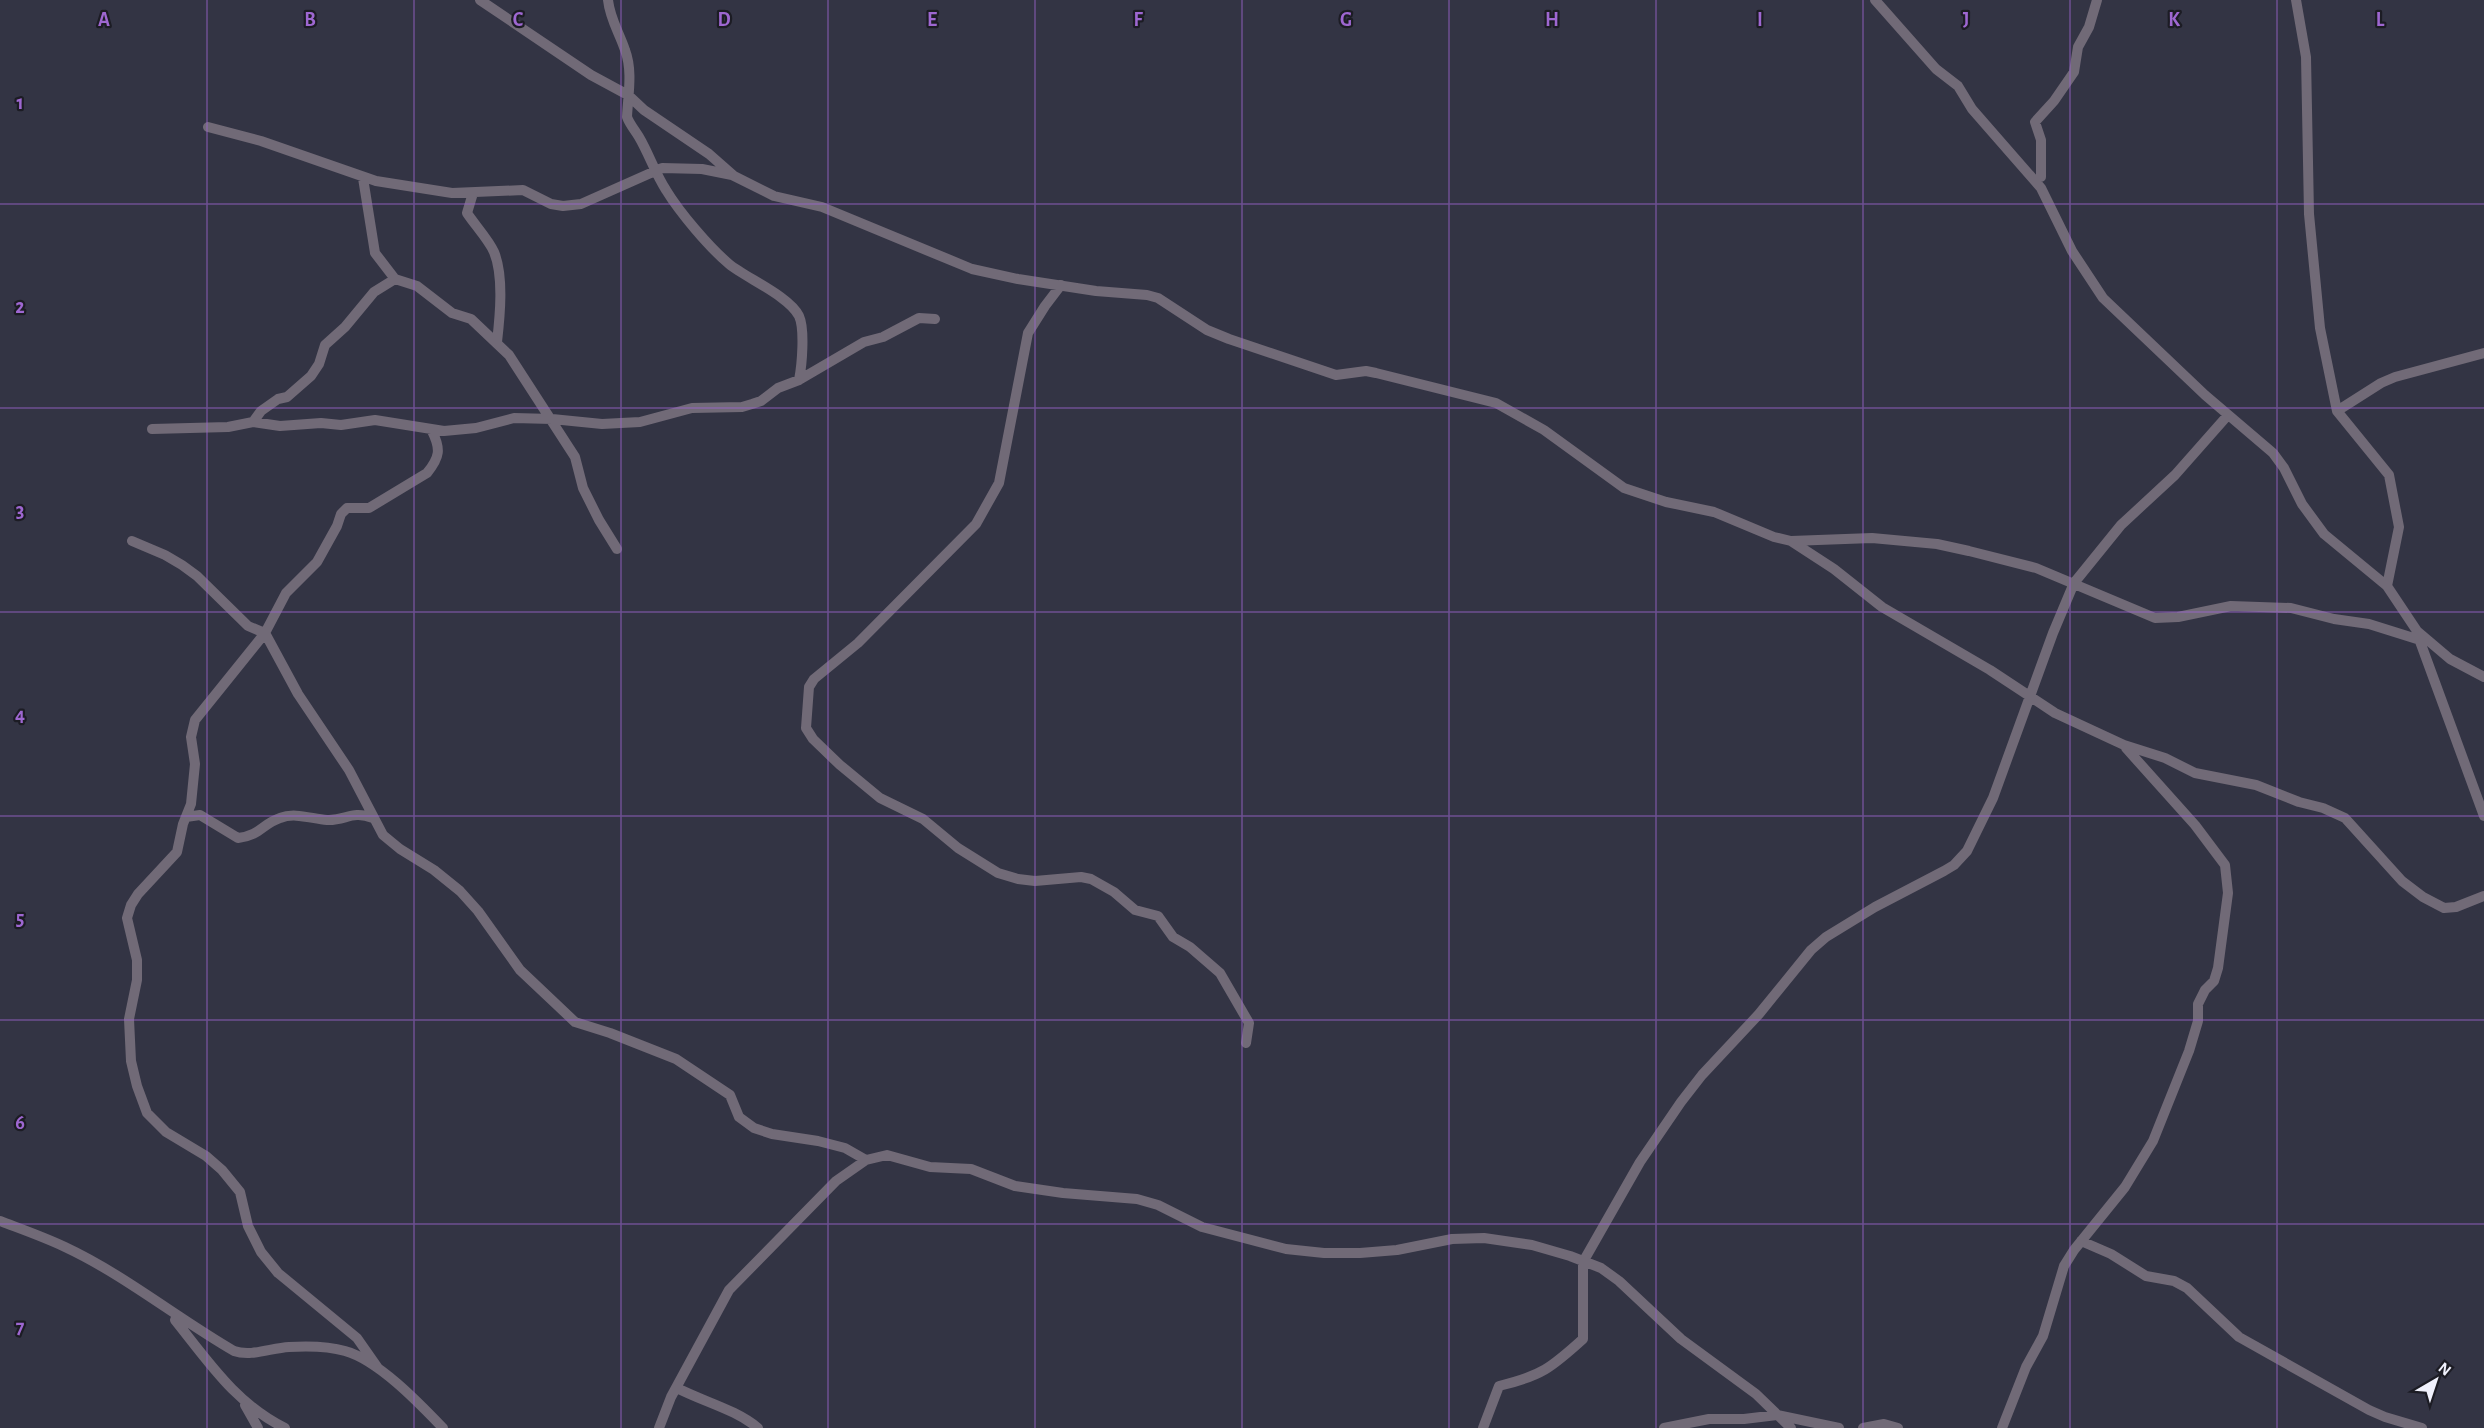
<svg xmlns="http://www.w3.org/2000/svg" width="2484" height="1428" viewBox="0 0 2484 1428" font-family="'Alegreya Sans',sans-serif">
<rect width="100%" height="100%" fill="#333444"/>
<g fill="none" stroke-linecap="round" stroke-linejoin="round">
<path stroke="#716a77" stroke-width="10" d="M480,0L591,75L628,95L644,110L709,154L734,176L774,196L822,207L972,269L1018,279L1096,291L1147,295L1158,298L1207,330L1229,339L1336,375L1366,371L1376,373L1496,403L1544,430L1624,488L1666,502L1714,512L1774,537L1791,541L1872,538L1937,544L1969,551L2036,568L2155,618L2178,617L2231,606L2291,608L2334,619L2369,624L2420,640
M608,0C610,19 619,32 625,50C633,71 628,95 627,117C630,125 635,130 639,137C649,154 655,173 666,190C680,213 709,247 729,264C746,278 789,296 799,316C805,329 802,365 799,380
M1875,0L1936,69L1958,86L1972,109L2041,188L2072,251L2103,298L2205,395L2273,453L2284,468L2302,504L2324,534L2387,586
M2296,0L2306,57L2309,214L2320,328L2337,411L2389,475L2399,527L2387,586L2417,631L2450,659L2484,677
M208,127L261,141L376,181L452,193L523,190L551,204L563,206L581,204L662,168L702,169L732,175
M2041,177V140L2035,122L2054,101L2074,72L2078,47L2089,27L2097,0
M363,178L375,253L395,279L417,286L452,313L471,319L509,355L575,457L583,488L599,520L617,549
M473,193L467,213C474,224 489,240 494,252C504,276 500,316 497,342
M1061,285L1045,306L1028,333L999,483L976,524L858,643L814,679L809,687L806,728L813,739L840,765L880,798L923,819L958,848L998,873L1018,879L1035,881L1081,877L1091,879L1114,892L1135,910L1158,916L1173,937L1190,947L1220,973L1249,1023L1246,1043
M2337,411L2381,383L2395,377L2484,353
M253,422L261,411L278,399L287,397L311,376L319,364L325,345L345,327L374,292L395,279
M152,429L228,427L253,422L280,426L321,423L341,425L375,420L444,431L476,428L514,418L552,419L602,424L640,422L692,408L742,407L752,404L761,401L778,388L799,380L864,342L883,337L919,318L935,319
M132,541L165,555L182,565L197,576L248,626L265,633L298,694L349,770L383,835L400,849L434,870L460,891L478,911L520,970L575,1022L610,1033L676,1059L730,1095L739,1117L754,1128L772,1134L818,1141L845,1148L866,1160
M1791,541L1834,569L1882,607L1990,670L2055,713L2124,745L2165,758L2195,773L2256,785L2299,802L2323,808L2345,818L2402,881L2423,897L2444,908L2456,907L2484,896
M2418,636L2484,816
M186,817L200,815L238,838C261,835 262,824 280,818C295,812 312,819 327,820C346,821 351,810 373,818
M0,1221C21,1229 44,1237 65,1247C123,1274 177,1318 234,1351C251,1357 271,1348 289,1347C307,1346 328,1346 345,1351C378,1360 419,1403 443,1428
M2081,1241L2111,1254L2146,1276L2174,1281L2187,1288L2239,1337L2369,1410L2385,1417L2422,1428
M175,1320C208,1361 236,1404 285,1428
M378,1368L357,1338L278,1273L261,1252L248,1226L240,1192L222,1170L206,1156L166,1132L147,1113L137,1086L131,1061L129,1019L137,980V960L127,918L131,905L138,894L177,852L183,824L191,804L195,764L191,737L195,720L265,633L286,593L317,562L337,526L341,514L347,508H369L427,473C440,457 441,449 432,431
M677,1388C704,1402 735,1409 758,1428
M245,1405L258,1428
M659,1428L671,1397L729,1290L836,1181L866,1160L887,1155L930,1167L971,1169L1015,1186L1063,1193L1137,1199L1158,1205L1202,1227L1286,1249L1324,1253H1360L1397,1250L1452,1239L1484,1238L1532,1245L1570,1256L1601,1268L1619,1281L1681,1339L1756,1394L1791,1428
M1483,1428L1499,1386C1541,1376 1551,1368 1583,1339V1262L1640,1162L1681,1102L1702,1075L1759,1014L1811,950L1826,937L1875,907L1944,871L1954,865L1967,851L1993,798L2053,633L2074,583L2121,525L2175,475L2228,415
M1664,1428L1709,1419H1744L1777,1415L1839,1428
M1863,1428L1884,1424L1898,1428
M2002,1428L2026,1367L2043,1336L2064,1266L2074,1250L2125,1187L2153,1141L2189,1051L2198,1021V1004L2205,990L2214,981L2218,968L2228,893L2225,865L2195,825L2126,748"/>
</g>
<path fill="none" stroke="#9e67d1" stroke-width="1.5" stroke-opacity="0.55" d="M207,0V1428M414,0V1428M621,0V1428M828,0V1428M1035,0V1428M1242,0V1428M1449,0V1428M1656,0V1428M1863,0V1428M2070,0V1428M2277,0V1428M0,204H2484M0,408H2484M0,612H2484M0,816H2484M0,1020H2484M0,1224H2484"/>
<g font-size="20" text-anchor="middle" font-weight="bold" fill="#9e67d1" stroke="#1c1c24" stroke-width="4.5" stroke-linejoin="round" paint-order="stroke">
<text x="104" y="26">A</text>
<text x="310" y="26">B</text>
<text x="518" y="26">C</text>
<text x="724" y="26">D</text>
<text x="932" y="26">E</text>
<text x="1138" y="26">F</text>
<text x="1346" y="26">G</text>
<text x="1552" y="26">H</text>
<text x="1760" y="26">I</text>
<text x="1966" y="26">J</text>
<text x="2174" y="26">K</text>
<text x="2380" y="26">L</text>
<text x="20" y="109">1</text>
<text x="20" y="313">2</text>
<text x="20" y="517">3</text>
<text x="20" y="721">4</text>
<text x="20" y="925">5</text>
<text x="20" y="1129">6</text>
<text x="20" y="1333">7</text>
</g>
<g transform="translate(2436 1380) rotate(39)" stroke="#1c1c24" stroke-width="4.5" paint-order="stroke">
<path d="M0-4.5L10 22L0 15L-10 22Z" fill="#f0f1fc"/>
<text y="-9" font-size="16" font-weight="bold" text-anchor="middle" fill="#f0f1fc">N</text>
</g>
</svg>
